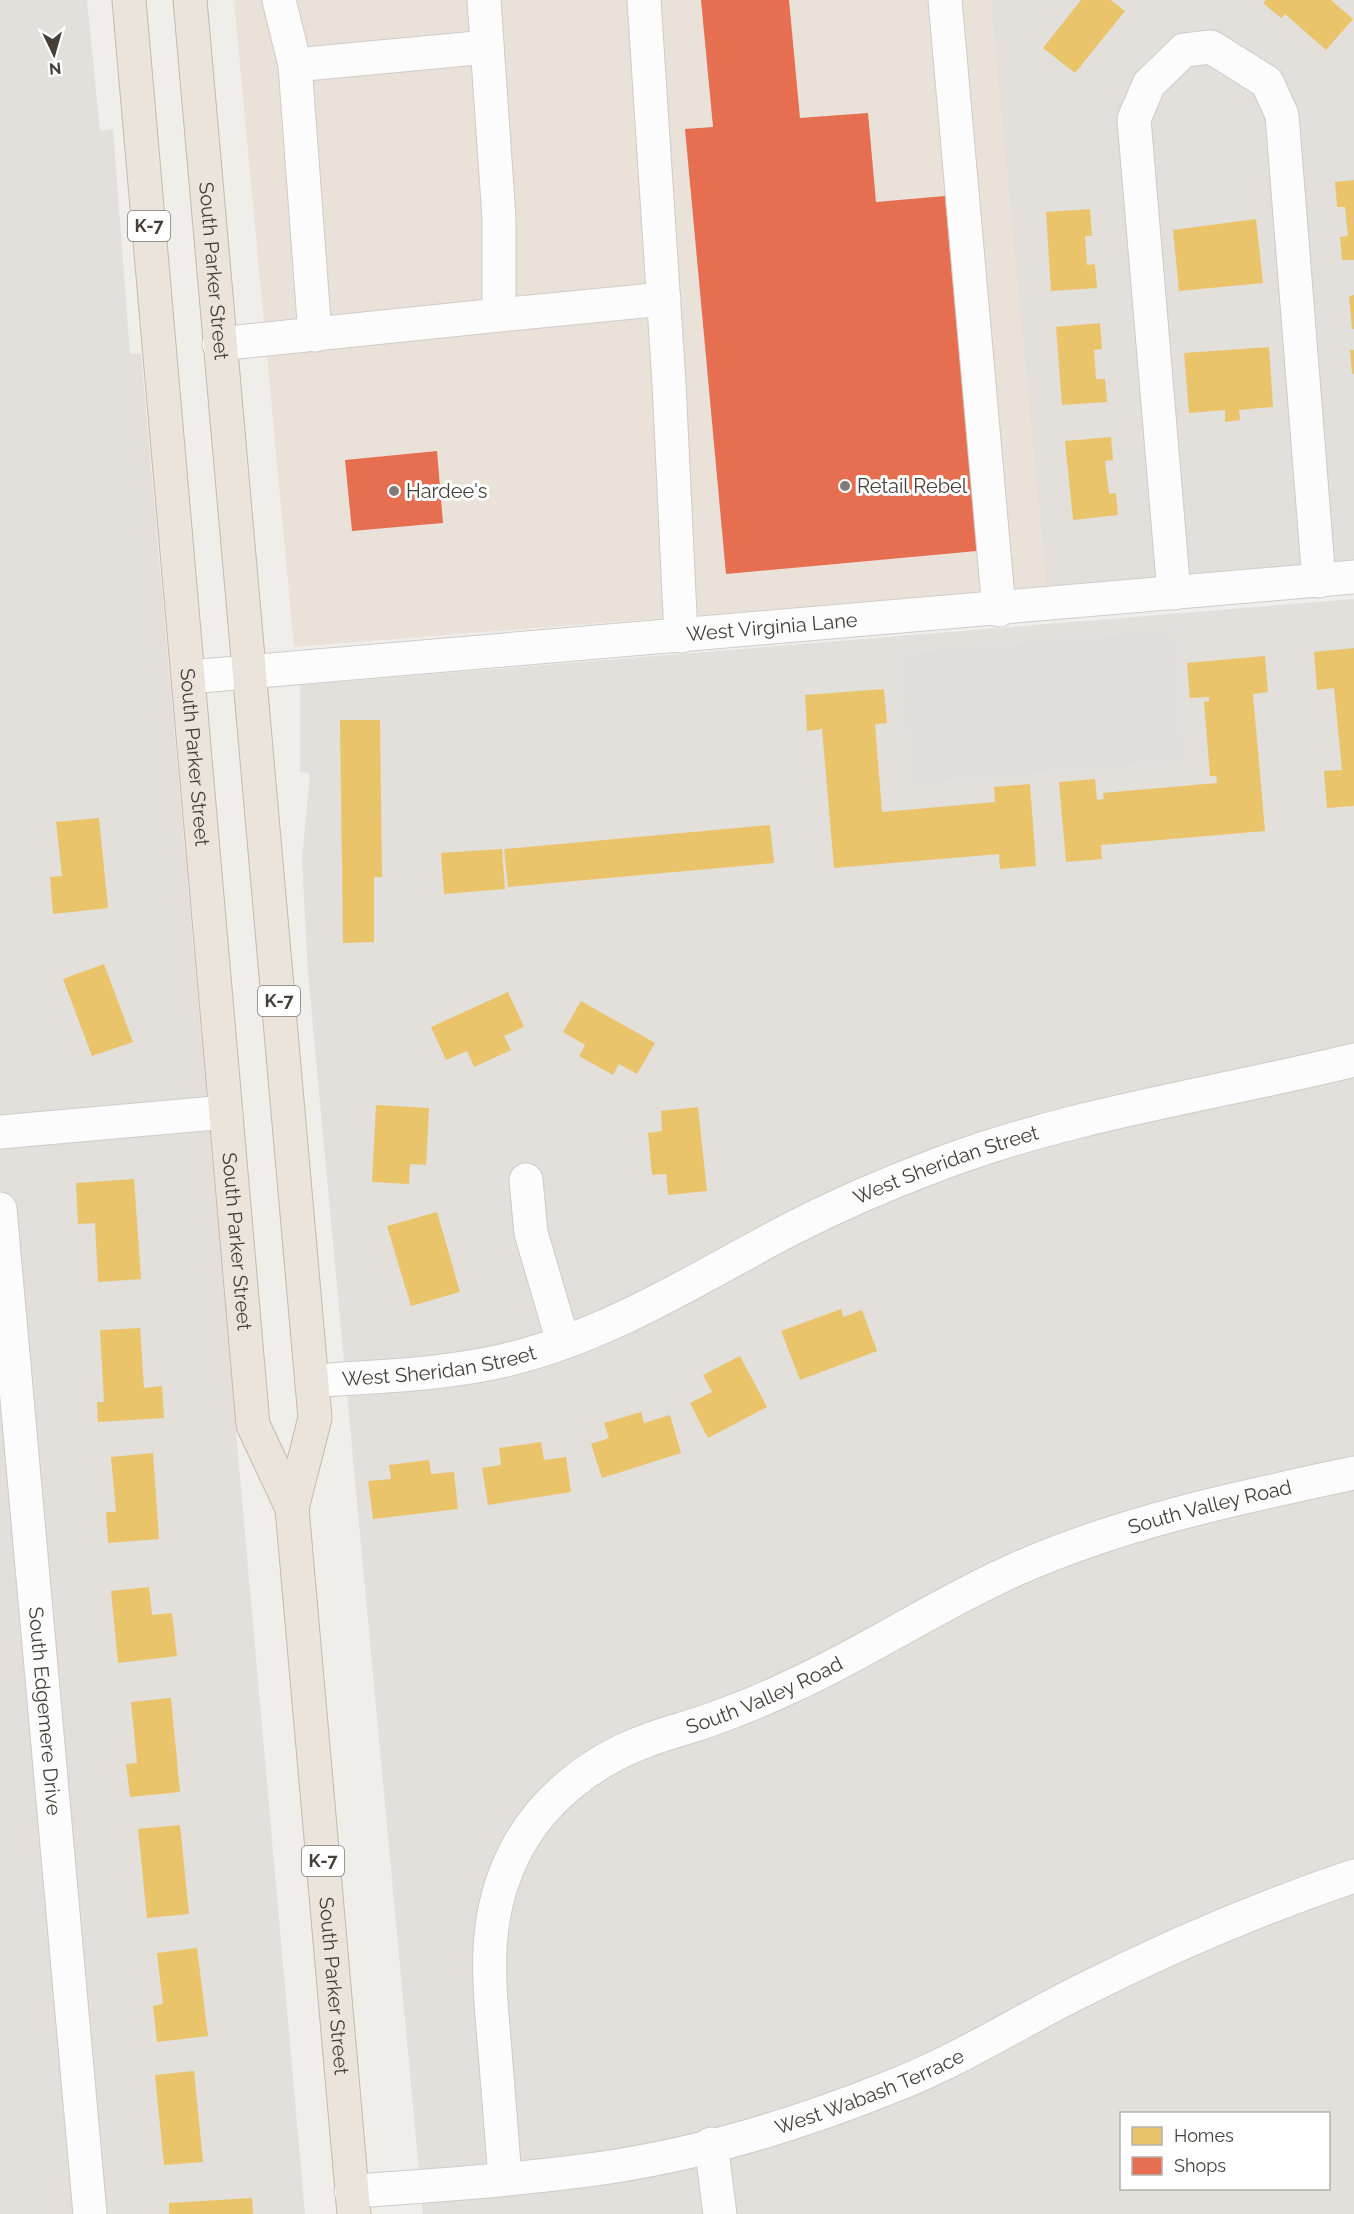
<svg xmlns="http://www.w3.org/2000/svg" width="1354" height="2214" viewBox="0 0 1354 2214" font-family="Raleway,sans-serif">
<rect width="100%" height="100%" fill="#f0eeeb"/>
<path fill="#e3dfda" fill-rule="evenodd" d="M0,0H87L100,131L113,129L130,354L141,353L305,2214H0Z
M990,0H1354V562L1046,588Z
M1354,599V2214H423L308,973L302,860L310,774L300,772V685ZM1122,2114H1328V2188H1122Z"/>
<path fill="#eae1d9" d="M234,0H990L1046,588L294,647Z"/>
<path fill="#e1dfdc" d="M1173,629L1185,761L910,785L899,653Z"/>
<path fill="#e9c46a" d="M1081,0H1111L1125,11L1075,73L1043,48Z
M1266,0H1331L1353,19L1326,50L1285,14L1281,18L1263,3Z
M1354,180V260H1342L1340,237L1348,236L1345,207H1337L1335,182Z
M1090,209L1092,236H1085L1087,265L1095,264L1097,288L1051,291L1046,212Z
M1256,219L1263,283L1179,291L1173,230Z
M1354,295V329H1352L1349,296Z
M1100,323L1102,349L1094,350L1096,379H1105L1107,402L1062,405L1056,327Z
M1269,347L1273,407L1239,410L1240,420L1225,422V410L1189,413L1184,353Z
M1350,350H1354V374H1352Z
M1111,437L1113,460L1105,461L1109,494L1116,493L1118,515L1073,520L1065,441Z
M1354,648V806L1327,808L1324,771L1342,770L1334,688L1317,690L1314,652Z
M1265,656L1268,692L1253,694L1265,831L1101,845L1102,859L1066,862L1059,782L1095,779L1097,800L1104,799L1103,793L1217,783L1216,776H1210L1204,702L1209,701V697L1190,698L1187,663Z
M884,689L887,723L875,724L882,812L995,802L994,787L1030,784L1036,866L1000,869L999,854L834,868L822,729L807,731L805,695Z
M340,720H380L382,877H374V942L343,943Z
M99,818L108,908L53,914L50,877L62,876L56,822Z
M770,825L774,863L508,887L504,849Z
M502,849L505,889L444,894L441,853Z
M104,964L133,1042L92,1056L63,979Z
M508,992L524,1027L504,1036L511,1050L474,1067L467,1051L446,1060L431,1027Z
M581,1001L655,1043L637,1074L619,1064L613,1075L579,1056L585,1045L563,1032Z
M376,1105L429,1108L426,1165L410,1164L409,1184L372,1182Z
M698,1107L707,1191L668,1195L666,1174L652,1175L648,1133L662,1131L661,1111Z
M134,1179L141,1279L98,1282L95,1223L78,1224L76,1183Z
M437,1212L460,1292L411,1306L387,1226Z
M841,1309L843,1317L862,1310L877,1351L800,1380L781,1331Z
M140,1328L144,1388L162,1386L164,1418L98,1422L97,1402H104L100,1330Z
M740,1356L767,1407L708,1438L690,1403L712,1392L703,1375Z
M641,1412L644,1423L670,1415L681,1453L602,1478L591,1444L609,1438L604,1423Z
M541,1442L544,1460L566,1457L571,1492L488,1505L482,1468L501,1465L499,1448Z
M153,1453L159,1539L108,1543L106,1512H116L111,1457Z
M429,1460L431,1474L454,1472L458,1509L373,1519L368,1481L391,1479L389,1465Z
M149,1587L152,1615L172,1613L177,1656L118,1663L111,1591Z
M171,1698L180,1792L130,1797L126,1764L137,1763L131,1702Z
M180,1825L189,1914L147,1918L138,1829Z
M197,1948L208,2036L157,2042L153,2006L163,2004L157,1953Z
M194,2071L203,2162L164,2165L155,2075Z
M252,2198L253,2214H169V2203Z"/>
<path fill="#e76f51" d="M701,0H789L800,118L868,113L876,202L945,196L977,551L726,574L685,129L713,127Z
M437,451L443,523L352,531L345,460Z"/>
<g fill="none" stroke-linecap="round" stroke-linejoin="round">
<defs>
<g id="minor">
<path d="M279,0L295,65L315,335"/>
<path d="M644,0L669,383L681,636"/>
<path d="M945,0L999,610"/>
<path d="M295,65L487,47"/>
<path d="M499,315L664,299"/>
<path d="M219,344L499,315V218L484,0"/>
<path d="M1174,593L1134,119L1149,84L1184,50L1211,47L1267,82L1282,115L1319,581"/>
<path id="s1" d="M189,677L1354,577"/>
<path d="M0,1132L226,1112"/>
<path d="M526,1180L531,1233L563,1342"/>
<path id="s2" d="M0,1209L90,2214"/>
<path id="s3" d="M312,1381C377,1376 446,1375 510,1359C610,1334 695,1280 785,1232C835,1206 888,1183 942,1163C1075,1113 1216,1094 1354,1060"/>
<path d="M711,2144L720,2214"/>
<path id="s4" d="M505,2178C502,2136 498,2093 495,2051C489,1980 481,1918 515,1852C541,1801 590,1762 643,1742C663,1734 683,1729 704,1722C733,1712 763,1700 792,1686C867,1652 936,1605 1012,1571C1121,1522 1237,1498 1354,1473"/>
<path id="s5" d="M351,2191C433,2186 515,2180 596,2169C697,2155 799,2124 893,2086C958,2061 1017,2023 1079,1992C1168,1947 1259,1908 1354,1876"/>
</g>
<g id="highway">
<path id="s6" d="M129,0L253,1425L292,1508"/>
<path id="s7" d="M190,0L315,1418L292,1508L354,2214"/>
</g>
</defs>
<use href="#minor" stroke="#ceccc9" stroke-width="35"/>
<use href="#highway" stroke="#c5b9aa" stroke-width="35"/>
<use href="#minor" stroke="#fdfcfc" stroke-width="33"/>
<use href="#highway" stroke="#eae4dc" stroke-width="33"/>
</g>
<g fill="#817c77" stroke="#fff" stroke-width="2">
<circle cx="845" cy="486" r="6"/>
<circle cx="394" cy="491" r="6"/>
</g>
<g text-anchor="middle" stroke-width="6" stroke-linejoin="round" paint-order="stroke">
<g fill="#fff" stroke="#7d7974" stroke-width="1.5">
<rect x="128" y="211" width="42" height="30" rx="4.5"/>
<rect x="258" y="986" width="42" height="30" rx="4.5"/>
<rect x="302" y="1846" width="42" height="30" rx="4.5"/>
</g>
<g font-size="18" font-weight="bold" fill="#453f38">
<text x="149" y="232">K-7</text>
<text x="279" y="1007">K-7</text>
<text x="323" y="1867">K-7</text>
</g>
<g font-size="20" fill="#453f38" stroke="#fff">
<text dy="7" stroke="none"><textPath href="#s7" startOffset="272">South Parker Street</textPath></text>
<text dy="7" stroke="none"><textPath href="#s1" startOffset="585">West Virginia Lane</textPath></text>
<text dy="7" stroke="none"><textPath href="#s6" startOffset="760">South Parker Street</textPath></text>
<text dy="7" stroke="none"><textPath href="#s3" startOffset="678">West Sheridan Street</textPath></text>
<text dy="7" stroke="none"><textPath href="#s6" startOffset="1246">South Parker Street</textPath></text>
<text dy="7" stroke="none"><textPath href="#s3" startOffset="128">West Sheridan Street</textPath></text>
<text dy="7" stroke="none"><textPath href="#s4" startOffset="1119">South Valley Road</textPath></text>
<text dy="7" stroke="none"><textPath href="#s4" startOffset="633">South Valley Road</textPath></text>
<text dy="7" stroke="none"><textPath href="#s2" startOffset="504">South Edgemere Drive</textPath></text>
<text dy="7" stroke="none"><textPath href="#s7" startOffset="1996">South Parker Street</textPath></text>
<text dy="7" stroke="none"><textPath href="#s5" startOffset="531">West Wabash Terrace</textPath></text>
</g>
<g font-size="20" fill="#453f38" stroke="#fff" text-anchor="start">
<text x="857" y="493">Retail Rebel</text>
<text x="406" y="498">Hardee's</text>
</g>
</g>
<rect x="1120" y="2112" width="210" height="78" fill="#ffffff" stroke="#b5b2af" stroke-width="1.5"/>
<rect x="1132" y="2127" width="30" height="18" fill="#e9c46a" stroke="#b5b2af" stroke-width="1.5"/>
<text x="1174" y="2142" font-size="18" fill="#453f38">Homes</text>
<rect x="1132" y="2157" width="30" height="18" fill="#e76f51" stroke="#b5b2af" stroke-width="1.5"/>
<text x="1174" y="2172" font-size="18" fill="#453f38">Shops</text>
<g transform="translate(54 54) rotate(175)" stroke="#ffffff" stroke-width="4.5" paint-order="stroke">
<path d="M0-4.5L10 22L0 15L-10 22Z" fill="#453f38"/>
<text y="-9" font-size="16" font-weight="bold" text-anchor="middle" fill="#453f38">N</text>
</g>
</svg>
